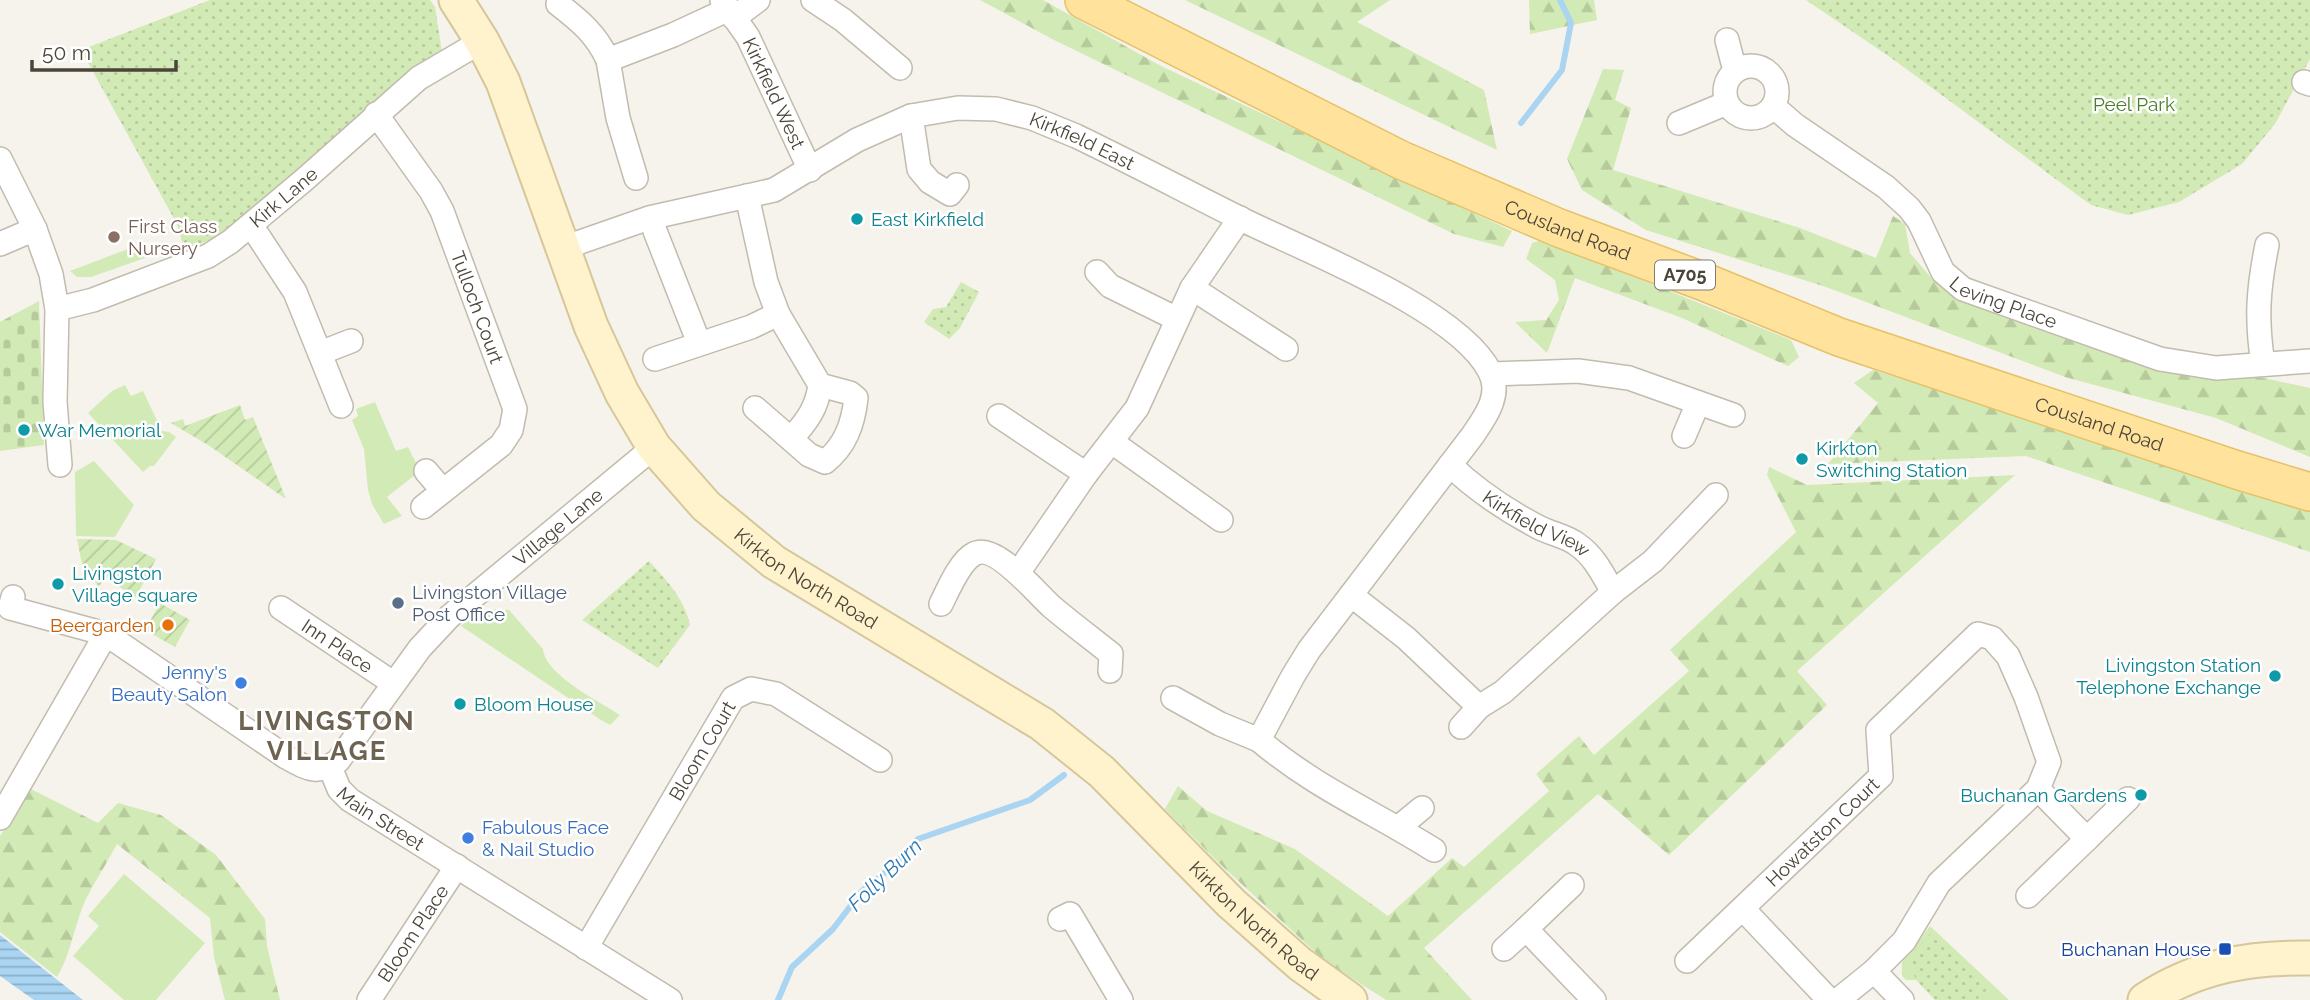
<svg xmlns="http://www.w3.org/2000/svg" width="2310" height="1000" viewBox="0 0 2310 1000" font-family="Raleway,sans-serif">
<defs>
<pattern id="forest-firs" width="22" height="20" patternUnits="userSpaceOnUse" patternTransform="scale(1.75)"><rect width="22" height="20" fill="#d2eab5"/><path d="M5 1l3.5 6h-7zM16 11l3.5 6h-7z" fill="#b6ca9c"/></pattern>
<pattern id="cemetery-stones" width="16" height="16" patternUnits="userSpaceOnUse" patternTransform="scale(1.75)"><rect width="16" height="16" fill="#d2eab5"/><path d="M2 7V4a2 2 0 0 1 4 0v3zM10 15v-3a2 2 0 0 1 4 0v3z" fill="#b6ca9c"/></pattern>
<pattern id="park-dots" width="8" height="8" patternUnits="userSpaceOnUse" patternTransform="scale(1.75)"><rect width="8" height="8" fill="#d2eab5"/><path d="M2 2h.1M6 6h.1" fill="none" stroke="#b6ca9c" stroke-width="1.8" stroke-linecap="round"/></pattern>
<pattern id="garden-furrows" width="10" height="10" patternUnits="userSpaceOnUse" patternTransform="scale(1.75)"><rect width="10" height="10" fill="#d2eab5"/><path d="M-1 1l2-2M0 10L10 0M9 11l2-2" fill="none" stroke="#b6ca9c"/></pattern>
<pattern id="water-rules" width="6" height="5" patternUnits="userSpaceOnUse" patternTransform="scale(1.75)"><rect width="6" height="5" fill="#a9d4f2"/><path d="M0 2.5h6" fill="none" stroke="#8caec5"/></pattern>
</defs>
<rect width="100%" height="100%" fill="#f6f3ec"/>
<path fill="#d2eab5" d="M141,244L145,258L91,277H77L70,271Z
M125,385L131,396L143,391L162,431L169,432L176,437L154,466H150L143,472L88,413L112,391Z
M375,402L396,451L408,447L420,471L387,497L402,516L384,524L372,504L368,490L364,449L352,420L358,416L356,409Z
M94,461L134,505L115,537L76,536L75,472Z
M480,609L509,610L543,649C545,675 599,701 620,715L610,725L601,720L461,626Z
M124,874L205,943L156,1000H124L73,956L99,926L88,916Z
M1930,926L2009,1000H1935L1916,980H1906L1902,976V962Z"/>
<path fill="url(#forest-firs)" d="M980,0H1043L1161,66L1512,231L1503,247L1454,234L1054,40Z
M1185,0H1390L1357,22L1484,90L1497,150Z
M1529,0H1594L1597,20L1530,34Z
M1603,69L1624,70L1615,100L1631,108L1613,170L1800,228L1876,258L1893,216L1905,224L1910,253L1933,280L1957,296L2157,367L2207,378L2245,374L2310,388V457L2216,418L2065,377L1826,287L1646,230L1582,190L1567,159Z
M1542,240L1791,340L1799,357L1788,366L1682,318L1575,278L1547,353L1515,322L1546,320L1559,300L1555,280L1526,259L1532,243Z
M1873,370L2310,506V552L2026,456L1828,464L1878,403L1854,383Z
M1769,467L1807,485L2015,475L1797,671L1827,705L1669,855L1598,794L1424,948L1472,1000H1386L1325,961L1220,864L1165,809L1178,786L1207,811L1295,849L1388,916L1452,858L1464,867L1549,791L1536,774L1579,736L1594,755L1689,671L1670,650L1796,532L1767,475Z
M29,788L98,823L118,803L161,815L216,855L265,919L267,946L280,1000H225L214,957L210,918L117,844C107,863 95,881 85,901C74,926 71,954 57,977L0,932V836Z"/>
<path fill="url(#cemetery-stones)" d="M39,301L44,445L0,451V322Z"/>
<path fill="url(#park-dots)" d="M210,0H430L435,7L442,52L257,208L215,238L184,250L177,224L81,50Z
M1806,0H2310V59L2275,124L2242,164L2179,202L2128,215L2091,205L1890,57Z
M961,282L979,292L960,328L949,339L924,322L933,309L946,307Z
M649,561C667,581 684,598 690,625L658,668L582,620Z
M1932,932L1990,987L1976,1000H1936L1916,980L1908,958Z"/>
<path fill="url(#garden-furrows)" d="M240,405L245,420L253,417L286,499L208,445L171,423L183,419L185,426Z
M77,539L116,540L156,559L136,597L105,578L99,587L82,564Z
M160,603L190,620L175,647L145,630Z"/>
<path fill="url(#water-rules)" d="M0,935L83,1000H34L0,976Z"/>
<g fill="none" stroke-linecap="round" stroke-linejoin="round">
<path stroke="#a9d4f2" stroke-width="6" d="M1521,123L1562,70L1571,23L1560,0
M778,1000L792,967L833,929L862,891L892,867L918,839L1030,800L1064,775"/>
<defs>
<g id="minor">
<path id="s1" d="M722,0L748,37L810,170"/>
<path d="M813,0L843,20L900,68"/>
<path d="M558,4C580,21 596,34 608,60"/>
<path d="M734,18L758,0"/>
<path d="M1727,40L1735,71"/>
<circle cx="1751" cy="92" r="26"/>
<path d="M2304,82L2310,84"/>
<path id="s2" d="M1773,106L1795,125L1886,187L1909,208L1919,221L1943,272L1963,289L2160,359L2216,368L2310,361"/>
<path id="s3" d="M376,114L431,191L442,211L515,409L511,430L501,445L423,507"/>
<path d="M911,116L919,169L930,182L950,194L957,185"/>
<path d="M1679,123L1727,103"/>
<path d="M0,159L35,229L51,274L57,309L55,402L60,465"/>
<path d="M636,178L618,118L608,60L673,35L729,9"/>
<path d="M747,196L766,282L778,314L820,385L850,393L856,398C853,425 845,446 825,462L809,455L755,408"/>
<path d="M251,225L295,292L341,406"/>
<path d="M655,231L699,343"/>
<path d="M0,244L35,229"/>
<path id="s4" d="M563,248L649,218L774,190L857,140L911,116L958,108L996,109L1032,118L1076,136C1132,163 1187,192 1243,220C1306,251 1459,310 1490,372C1502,395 1485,417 1473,435L1309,650L1293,676L1259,740C1314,787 1374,812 1434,850"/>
<path d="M1097,272L1110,286L1177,319"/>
<path d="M1192,288L1286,349"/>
<path id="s5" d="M57,309L93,300L208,256L230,242L304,180L419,78L482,41"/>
<path d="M320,353L351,341"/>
<path d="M655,359L751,327L778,314"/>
<path d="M2263,364C2256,319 2258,290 2267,245"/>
<path d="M1492,374L1578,371L1629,378L1733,415"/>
<path d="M999,416L1086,474"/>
<path d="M1684,436L1698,403"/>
<path d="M792,438C807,421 817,408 820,385"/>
<path d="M1112,442L1221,520"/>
<path id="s6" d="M1450,465C1477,491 1506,510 1538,527C1551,534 1567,536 1578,545C1595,557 1603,575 1613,592"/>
<path d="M426,471L443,491"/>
<path d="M1018,573L1086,474L1137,408L1192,288L1240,218"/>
<path d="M1351,595L1406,638L1479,707L1503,692L1613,592L1653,561L1716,495"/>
<path id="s7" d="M13,597L10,608L106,634L286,757C307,768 316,776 338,761L420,648L449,617L654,447"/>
<path d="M941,604C948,590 960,561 974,554C995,542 1037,594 1052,607C1071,623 1091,638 1111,654L1110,671"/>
<path id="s8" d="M281,608L393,683"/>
<path d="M1173,698L1220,724L1259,740"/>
<path d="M1461,727L1479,707"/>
<path id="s9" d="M330,767L339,789L350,800L670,1000"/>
<path d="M0,818L106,634"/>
<path d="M1399,827L1422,808"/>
<path d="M2087,839L2128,799"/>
<path d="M2028,896L2087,839L2038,789"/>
<path d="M1743,909L1829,1000"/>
<path d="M1060,919L1070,914L1121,1000"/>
<path d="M1526,929L1572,885"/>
<path id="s10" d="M586,948L733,698L751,689L776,694L880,760"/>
<path d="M1504,949L1526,929L1594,1000"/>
<path id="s11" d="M1687,961L1881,776L1878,730L1978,634L1992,638L2008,656L2026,697L2049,762L2038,789L1939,883L1904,941L1874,971L1838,1000"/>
<path d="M1874,971L1902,1000"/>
<path id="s12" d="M369,1000L457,866"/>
</g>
<g id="secondary">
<path id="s13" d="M456,0L482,41L503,82L591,326L622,393L654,447L706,506L774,562L1042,724L1102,772L1231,903L1300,964L1350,1000"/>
<path d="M2145,1000C2197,966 2249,957 2310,958"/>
</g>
<g id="primary">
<path id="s14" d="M1084,0L1401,160L1559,228L1702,281L1839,337L2237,470L2310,492"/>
</g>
</defs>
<use href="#minor" stroke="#c2bbae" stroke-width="26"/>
<use href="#secondary" stroke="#d6c79b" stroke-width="37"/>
<use href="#primary" stroke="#e6c16a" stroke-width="40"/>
<use href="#minor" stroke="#fff" stroke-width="23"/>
<use href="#secondary" stroke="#fff3cd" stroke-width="33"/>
<use href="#primary" stroke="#ffe39c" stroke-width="37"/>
</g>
<g fill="#0f9aa8" stroke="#fff" stroke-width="2.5">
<circle cx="857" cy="219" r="7"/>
<circle cx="24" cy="430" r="7"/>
<circle cx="1802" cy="459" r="7"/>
<circle cx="58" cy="584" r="7"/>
<circle cx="2275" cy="676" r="7"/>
<circle cx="460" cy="704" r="7"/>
<circle cx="2141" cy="795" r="7"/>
</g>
<circle fill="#8d6e63" stroke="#fff" stroke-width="2.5" cx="114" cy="237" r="7"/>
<circle fill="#5c6f8a" stroke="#fff" stroke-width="2.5" cx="398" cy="603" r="7"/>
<circle fill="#e8710a" stroke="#fff" stroke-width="2.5" cx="168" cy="625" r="7"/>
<g fill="#3f7fe0" stroke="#fff" stroke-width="2.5">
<circle cx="241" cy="683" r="7"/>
<circle cx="468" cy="838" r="7"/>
</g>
<rect fill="#1a4fb4" stroke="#fff" stroke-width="2.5" x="2218" y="942" width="14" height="14" rx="3.5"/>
<g text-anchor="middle" stroke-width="5" stroke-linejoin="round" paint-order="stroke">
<rect fill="#fff" stroke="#817c74" stroke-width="2" x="1655" y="260.5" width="60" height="29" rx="5"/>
<g font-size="18" font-weight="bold" fill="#4b4439">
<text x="1685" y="281">A705</text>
</g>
<g font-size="19" fill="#4b4439" stroke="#fff">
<text dy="7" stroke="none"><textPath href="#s1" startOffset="107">Kirkfield West</textPath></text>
<text dy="7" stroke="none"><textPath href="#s4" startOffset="553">Kirkfield East</textPath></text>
<text dy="7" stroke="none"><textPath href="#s5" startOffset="256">Kirk Lane</textPath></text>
<text dy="7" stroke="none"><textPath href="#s14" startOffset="536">Cousland Road</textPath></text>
<text dy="7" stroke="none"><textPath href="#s2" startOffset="312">Leving Place</textPath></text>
<text dy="7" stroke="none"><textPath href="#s3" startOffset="220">Tulloch Court</textPath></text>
<text dy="7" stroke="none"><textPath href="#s14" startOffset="1102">Cousland Road</textPath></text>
<text dy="7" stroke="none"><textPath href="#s6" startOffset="105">Kirkfield View</textPath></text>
<text dy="7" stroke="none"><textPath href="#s7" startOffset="709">Village Lane</textPath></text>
<text dy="7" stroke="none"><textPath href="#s13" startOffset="693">Kirkton North Road</textPath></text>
<text dy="7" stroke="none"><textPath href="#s8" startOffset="68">Inn Place</textPath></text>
<text dy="7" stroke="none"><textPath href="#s10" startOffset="229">Bloom Court</textPath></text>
<text dy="7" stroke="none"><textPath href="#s9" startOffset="75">Main Street</textPath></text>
<text dy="7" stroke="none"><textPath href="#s11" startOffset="187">Howatston Court</textPath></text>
<text dy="7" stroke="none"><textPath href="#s13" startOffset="1260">Kirkton North Road</textPath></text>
<text dy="7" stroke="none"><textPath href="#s12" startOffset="80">Bloom Place</textPath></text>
</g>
<g font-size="19" fill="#4a7f2a" stroke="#fff">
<text x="2134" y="111">Peel Park</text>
</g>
<g font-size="19" fill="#0d838f" stroke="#fff" text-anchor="start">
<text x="871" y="226">East Kirkfield</text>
<text x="38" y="437">War Memorial</text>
<text x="1816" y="455">Kirkton<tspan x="1816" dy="22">Switching Station</tspan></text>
<text x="72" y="580">Livingston<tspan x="72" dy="22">Village square</tspan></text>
<text x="2261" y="672" text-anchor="end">Livingston Station<tspan x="2261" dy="22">Telephone Exchange</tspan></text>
<text x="474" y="711">Bloom House</text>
<text x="2127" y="802" text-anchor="end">Buchanan Gardens</text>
</g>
<g font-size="19" fill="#785e54" stroke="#fff" text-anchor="start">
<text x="128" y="233">First Class<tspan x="128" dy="22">Nursery</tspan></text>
</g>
<g font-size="19" fill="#4e5e75" stroke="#fff" text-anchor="start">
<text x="412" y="599">Livingston Village<tspan x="412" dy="22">Post Office</tspan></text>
</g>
<g font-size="19" fill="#c56008" stroke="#fff" text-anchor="end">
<text x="154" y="632">Beergarden</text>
</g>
<g font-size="19" fill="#366cbe" stroke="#fff" text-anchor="end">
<text x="227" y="679">Jenny's<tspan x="227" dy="22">Beauty Salon</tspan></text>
<text x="482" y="834" text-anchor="start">Fabulous Face<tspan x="482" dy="22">&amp; Nail Studio</tspan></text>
</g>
<g font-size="19" fill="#164399" stroke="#fff" text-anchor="end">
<text x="2211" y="956">Buchanan House</text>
</g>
<g font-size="21" font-style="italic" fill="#2e7ab2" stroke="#fff">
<text transform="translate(885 875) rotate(-44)" y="7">Folly Burn</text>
</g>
<g font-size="26" font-weight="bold" letter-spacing="2" fill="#6e6250" stroke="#fff">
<text x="327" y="730">LIVINGSTON<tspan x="327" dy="30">VILLAGE</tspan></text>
</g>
</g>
<path d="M32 60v10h144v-10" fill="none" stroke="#4b4439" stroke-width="3.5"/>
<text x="42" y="60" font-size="21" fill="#4b4439" stroke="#ffffff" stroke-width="5" paint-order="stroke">50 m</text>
</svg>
